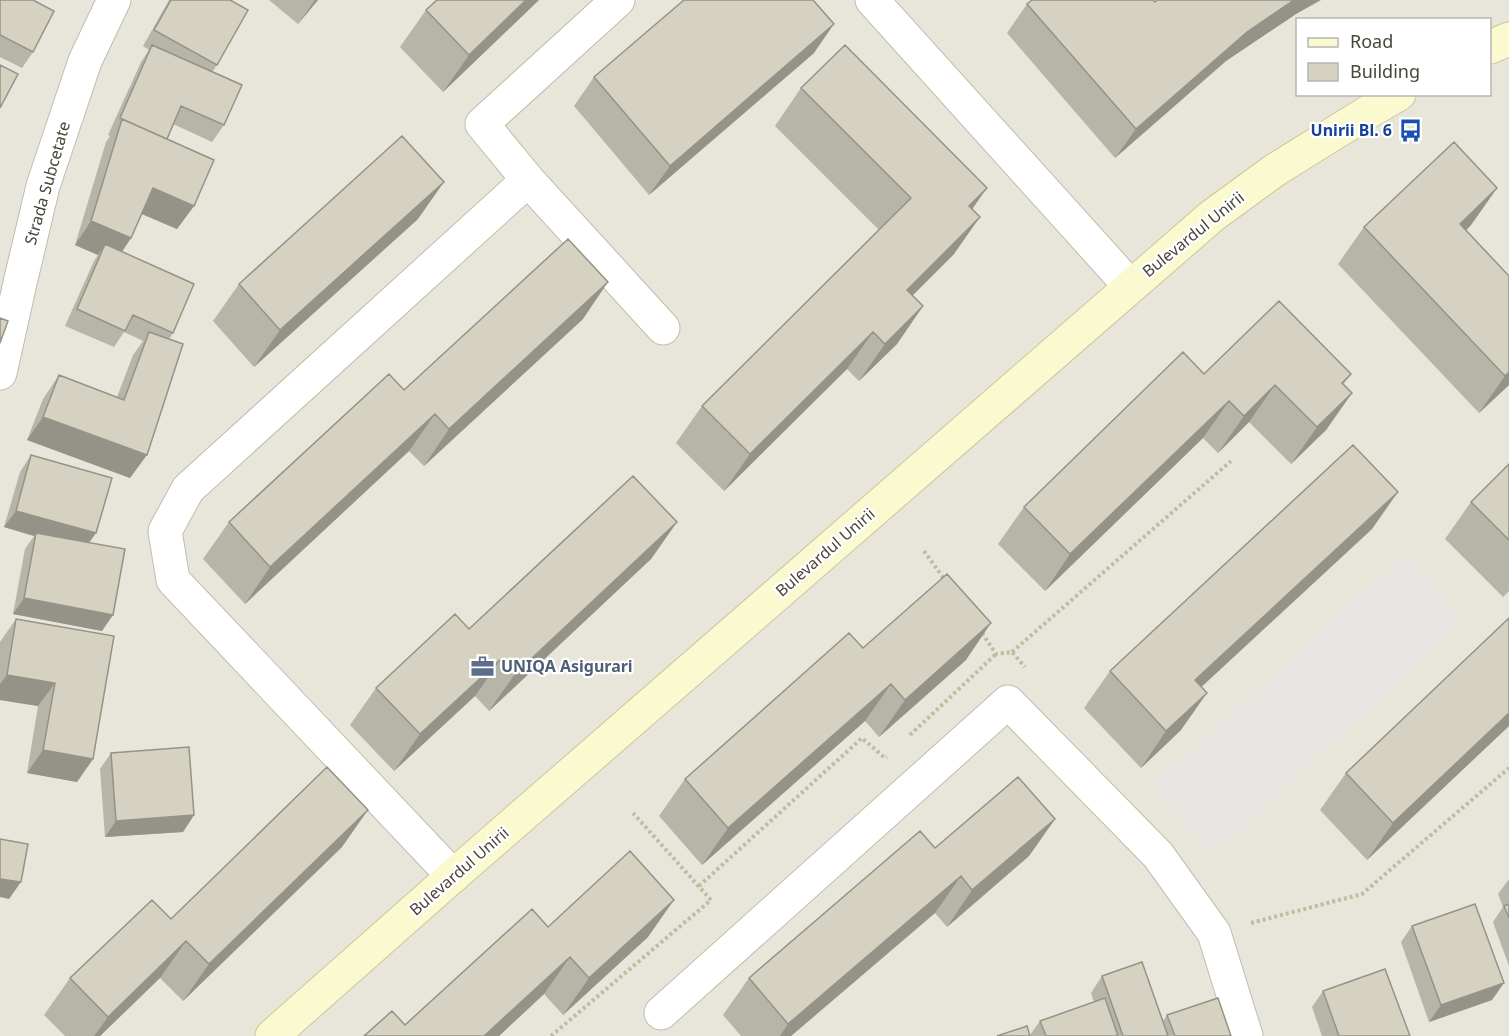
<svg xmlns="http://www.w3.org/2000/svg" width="1509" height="1036" viewBox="0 0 1509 1036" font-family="'Noto Sans',sans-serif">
<rect width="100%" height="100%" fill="#f4f4eb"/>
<path fill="#e8e6da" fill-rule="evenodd" d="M0,0H1509V1036H0ZM1298,20H1490V94H1298Z"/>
<path fill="#e7e6e2" d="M1406,553L1462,622L1212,856L1152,786Z"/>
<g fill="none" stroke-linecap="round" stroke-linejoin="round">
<defs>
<path id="street" d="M872,0L1130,286
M528,180L663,328
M0,373L20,283L43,186L85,61L114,0
M453,876L173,580L165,531L188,489L528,180L482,124L618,0
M661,1013L1008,702L1158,855L1214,933L1246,1036"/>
<path id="secondary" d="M1490,47L1509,39
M272,1036L453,876L1212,216L1275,170L1370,111L1399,94"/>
</defs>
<use href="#street" stroke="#bfbdaf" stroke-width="35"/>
<use href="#secondary" stroke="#cac89b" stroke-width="35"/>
<path stroke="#c0bca1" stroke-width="4" stroke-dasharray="3 3" stroke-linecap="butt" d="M924,551L945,580
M982,633L996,654L1012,652L1025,667
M1012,652L1231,461
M910,735L996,654
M699,886L862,738L885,758L887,757
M1251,923L1362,894L1509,768
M551,1036L711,900L633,813"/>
<use href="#street" stroke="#fff" stroke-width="33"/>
<use href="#secondary" stroke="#faf9cf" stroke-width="33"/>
</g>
<path fill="#b7b5a7" d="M0,0L33,52L22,68L0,57Z
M169,0H233L232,1L217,65L212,72L224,125L212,142L173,124L167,139L194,206L177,229L142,214L131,238L122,252L173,333L169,339L130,478L27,440L43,399L59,375L117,397L133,355L143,341L124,332L114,347L65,326L94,261L98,255L75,245L106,142L110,136L108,135L141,62L149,50L143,46Z
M269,0H318L298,24Z
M437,0H539L443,92L400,47L426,10Z
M1155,2L1296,14L1226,61L1115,158L1007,33L1027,4Z
M814,53L649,195L574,106L594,77Z
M801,88L973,209L954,254L912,296L923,306L897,344L859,381L847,369L724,491L676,443L702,406L879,230L775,126Z
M1497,188L1471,225L1466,231L1509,276V385L1479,413L1338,264L1364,227Z
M418,219L254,367L213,321L239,284Z
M583,319L424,466L409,451L245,604L203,559L229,522Z
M1204,374H1351L1343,385L1352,393L1326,430L1291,464L1249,422L1218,453L1203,438L1045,591L998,544L1024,507Z
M31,455L90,543L102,631L13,614L25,549L34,536L4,527L20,472Z
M1509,464V591L1503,597L1445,539L1471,502Z
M677,522L651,559L489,711L475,696L394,771L350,725L376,688L469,629Z
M1372,529L1201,687L1181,730L1141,768L1084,708L1110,671Z
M16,619L114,636L93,759L77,782L27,773L38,706L0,700V642Z
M863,648L966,660L879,737L865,721L702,865L659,816L685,779Z
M1509,726L1367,860L1320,810L1346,773Z
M111,753L194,815L183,832L105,837L100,769Z
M1055,819L1029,856L947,927L935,913L791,1036H741L723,1015L749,978L935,848Z
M342,847L183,1001L160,978L100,1036H65L44,1015L70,978L171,919Z
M1509,879V966L1493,922L1503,907L1498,894Z
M1412,926L1492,1000L1429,1022L1401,942Z
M548,927L648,937L563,1015L544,994L499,1036H364L405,1025Z
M1102,976L1163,1021L1167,1015L1231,1036H997L1030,1035L1040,1021L1094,1002L1091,993Z
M1323,991L1410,1036H1322L1312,1007Z"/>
<path fill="#959388" d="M315,0H318L298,24Z
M526,0H539L443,92L469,55Z
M1294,0H1321L1296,14L1226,61L1115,158L1136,129L1247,32Z
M834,24L814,53L649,195L670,166Z
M444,182L418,219L254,367L280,330Z
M153,188L194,206L177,229L137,212Z
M987,188L961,225L969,206Z
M1497,188L1471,225L1434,261L1460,224Z
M980,217L954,254L881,327L907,290Z
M91,221L131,238L115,262L105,244L98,255L75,245Z
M608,282L583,319L424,466L449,429Z
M923,306L897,344L859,381L885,344Z
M873,332L847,369L724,491L750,454Z
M1509,372V385L1479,413L1505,376Z
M1275,385L1249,422L1218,453L1244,416Z
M1352,393L1326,430L1291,464L1317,427Z
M1229,401L1203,438L1045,591L1070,554Z
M435,414L409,451L245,604L270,567Z
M43,417L147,455L130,478L27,440Z
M1398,492L1372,529L1169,717L1195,680Z
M16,511L96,533L84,550L36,533L34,536L4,527Z
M677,522L651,559L489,711L515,674Z
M24,598L113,615L102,631L13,614Z
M991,623L966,660L879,737L905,700Z
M501,659L475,696L394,771L420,734Z
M7,675L55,683L38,706L0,700V684Z
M891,684L865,721L702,865L728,828Z
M1207,693L1181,730L1141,768L1166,731Z
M1509,713V726L1367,860L1393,823Z
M43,750L93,759L77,782L27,773Z
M368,810L342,847L183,1001L209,964Z
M194,815L183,832L105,837L116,821Z
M1055,819L1029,856L947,927L972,890Z
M961,876L935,913L791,1036H780L788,1024Z
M0,879L21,882L9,899L0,897Z
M674,900L648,937L563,1015L589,978Z
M186,941L160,978L100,1036H94L108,1017Z
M570,957L544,994L499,1036H484Z
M1504,983L1492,1000L1429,1022L1441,1005Z"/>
<path fill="#d5d2c2" stroke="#959388" stroke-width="1.5" d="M0,0H33L54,11L33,52L0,35Z
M171,0H230L248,10L217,65L154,30Z
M437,0H526L469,55L426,10Z
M684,0H813L834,24L670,166L594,77Z
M1032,0H1153L1155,2L1157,0H1294L1247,32L1136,129L1027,4Z
M152,45L242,85L224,125L181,106L167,139L120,118Z
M845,45L987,188L969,206L980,217L907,290L923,306L885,344L873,332L750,454L702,406L911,198L801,88Z
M0,65L18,74L0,108Z
M122,119L214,160L194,206L153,188L131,238L91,221Z
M402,136L444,182L280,330L239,284Z
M1454,142L1497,188L1460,224L1509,276V372L1505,376L1364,227Z
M568,239L608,282L449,429L435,414L270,567L229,522L389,374L404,390Z
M105,244L194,284L173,333L133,315L125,331L77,309Z
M1279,301L1351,374L1342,383L1352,393L1317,427L1275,385L1244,416L1229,401L1070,554L1024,507L1183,352L1204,374Z
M0,318L8,321L0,343Z
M149,332L183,344L147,455L43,417L59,375L124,400Z
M1353,445L1398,492L1195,680L1207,693L1166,731L1110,671Z
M31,455L112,478L96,533L16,511Z
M1509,464V540L1471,502Z
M633,476L677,522L515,674L501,659L420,734L376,688L455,614L469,629Z
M36,533L125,549L113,615L24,598Z
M947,574L991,623L905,700L891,684L728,828L685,779L849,633L863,648Z
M1509,618V713L1393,823L1346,773Z
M16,619L114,636L93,759L43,750L55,683L7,675Z
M189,747L194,815L116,821L111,753Z
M327,767L368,810L209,964L186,941L108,1017L70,978L152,900L171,919Z
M1018,777L1055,819L972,890L961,876L788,1024L749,978L920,831L935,848Z
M0,839L28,844L21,882L0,879Z
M630,851L674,900L589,978L570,957L484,1036H364L392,1011L405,1025L532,909L548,927Z
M1475,904L1504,983L1441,1005L1412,926Z
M1509,904V918L1504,906Z
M1142,962L1168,1036H1123L1102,976Z
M1385,969L1410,1036H1339L1323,991Z
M1105,998L1118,1036H1046L1040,1021Z
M1218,998L1231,1036H1175L1167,1015Z
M1027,1026L1030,1036H997Z"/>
<defs>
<symbol id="bus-bare" viewBox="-9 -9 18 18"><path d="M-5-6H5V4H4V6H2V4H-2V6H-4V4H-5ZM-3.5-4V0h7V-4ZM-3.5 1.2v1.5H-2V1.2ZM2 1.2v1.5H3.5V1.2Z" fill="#1a4fb4" stroke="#fff" stroke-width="2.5" paint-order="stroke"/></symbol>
<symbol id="office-bare" viewBox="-9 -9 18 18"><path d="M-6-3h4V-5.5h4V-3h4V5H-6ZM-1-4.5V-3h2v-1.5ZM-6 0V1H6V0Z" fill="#5c6f8a" stroke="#fff" stroke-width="2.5" paint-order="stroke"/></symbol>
</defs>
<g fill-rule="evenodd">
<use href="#bus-bare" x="1394" y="114" width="33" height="33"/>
<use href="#office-bare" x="466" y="650" width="33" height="33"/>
</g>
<g text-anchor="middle" stroke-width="4.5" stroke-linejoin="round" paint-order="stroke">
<g font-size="16" font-weight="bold" fill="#164399" stroke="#fff" text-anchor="end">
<text x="1392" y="136">Unirii Bl. 6</text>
</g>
<g font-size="16" fill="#48463a" stroke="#fff">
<text transform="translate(47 183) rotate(-74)" y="6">Strada Subcetate</text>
<text transform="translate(1193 234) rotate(-39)" y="6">Bulevardul Unirii</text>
<text transform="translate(825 552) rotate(-41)" y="6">Bulevardul Unirii</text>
<text transform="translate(459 871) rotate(-41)" y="6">Bulevardul Unirii</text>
</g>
<g font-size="16" font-weight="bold" fill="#4e5e75" stroke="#fff" text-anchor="start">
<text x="501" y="672">UNIQA Asigurari</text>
</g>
</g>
<rect x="1296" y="18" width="195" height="78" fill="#ffffff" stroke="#b6b5b0" stroke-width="1.5"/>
<rect x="1308" y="38" width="30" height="9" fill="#faf9cf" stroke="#b6b5b0" stroke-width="1.5"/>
<text x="1350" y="48" font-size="18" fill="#48463a">Road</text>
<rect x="1308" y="63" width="30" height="18" fill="#d5d2c2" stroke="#b6b5b0" stroke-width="1.5"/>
<text x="1350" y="78" font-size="18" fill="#48463a">Building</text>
</svg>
